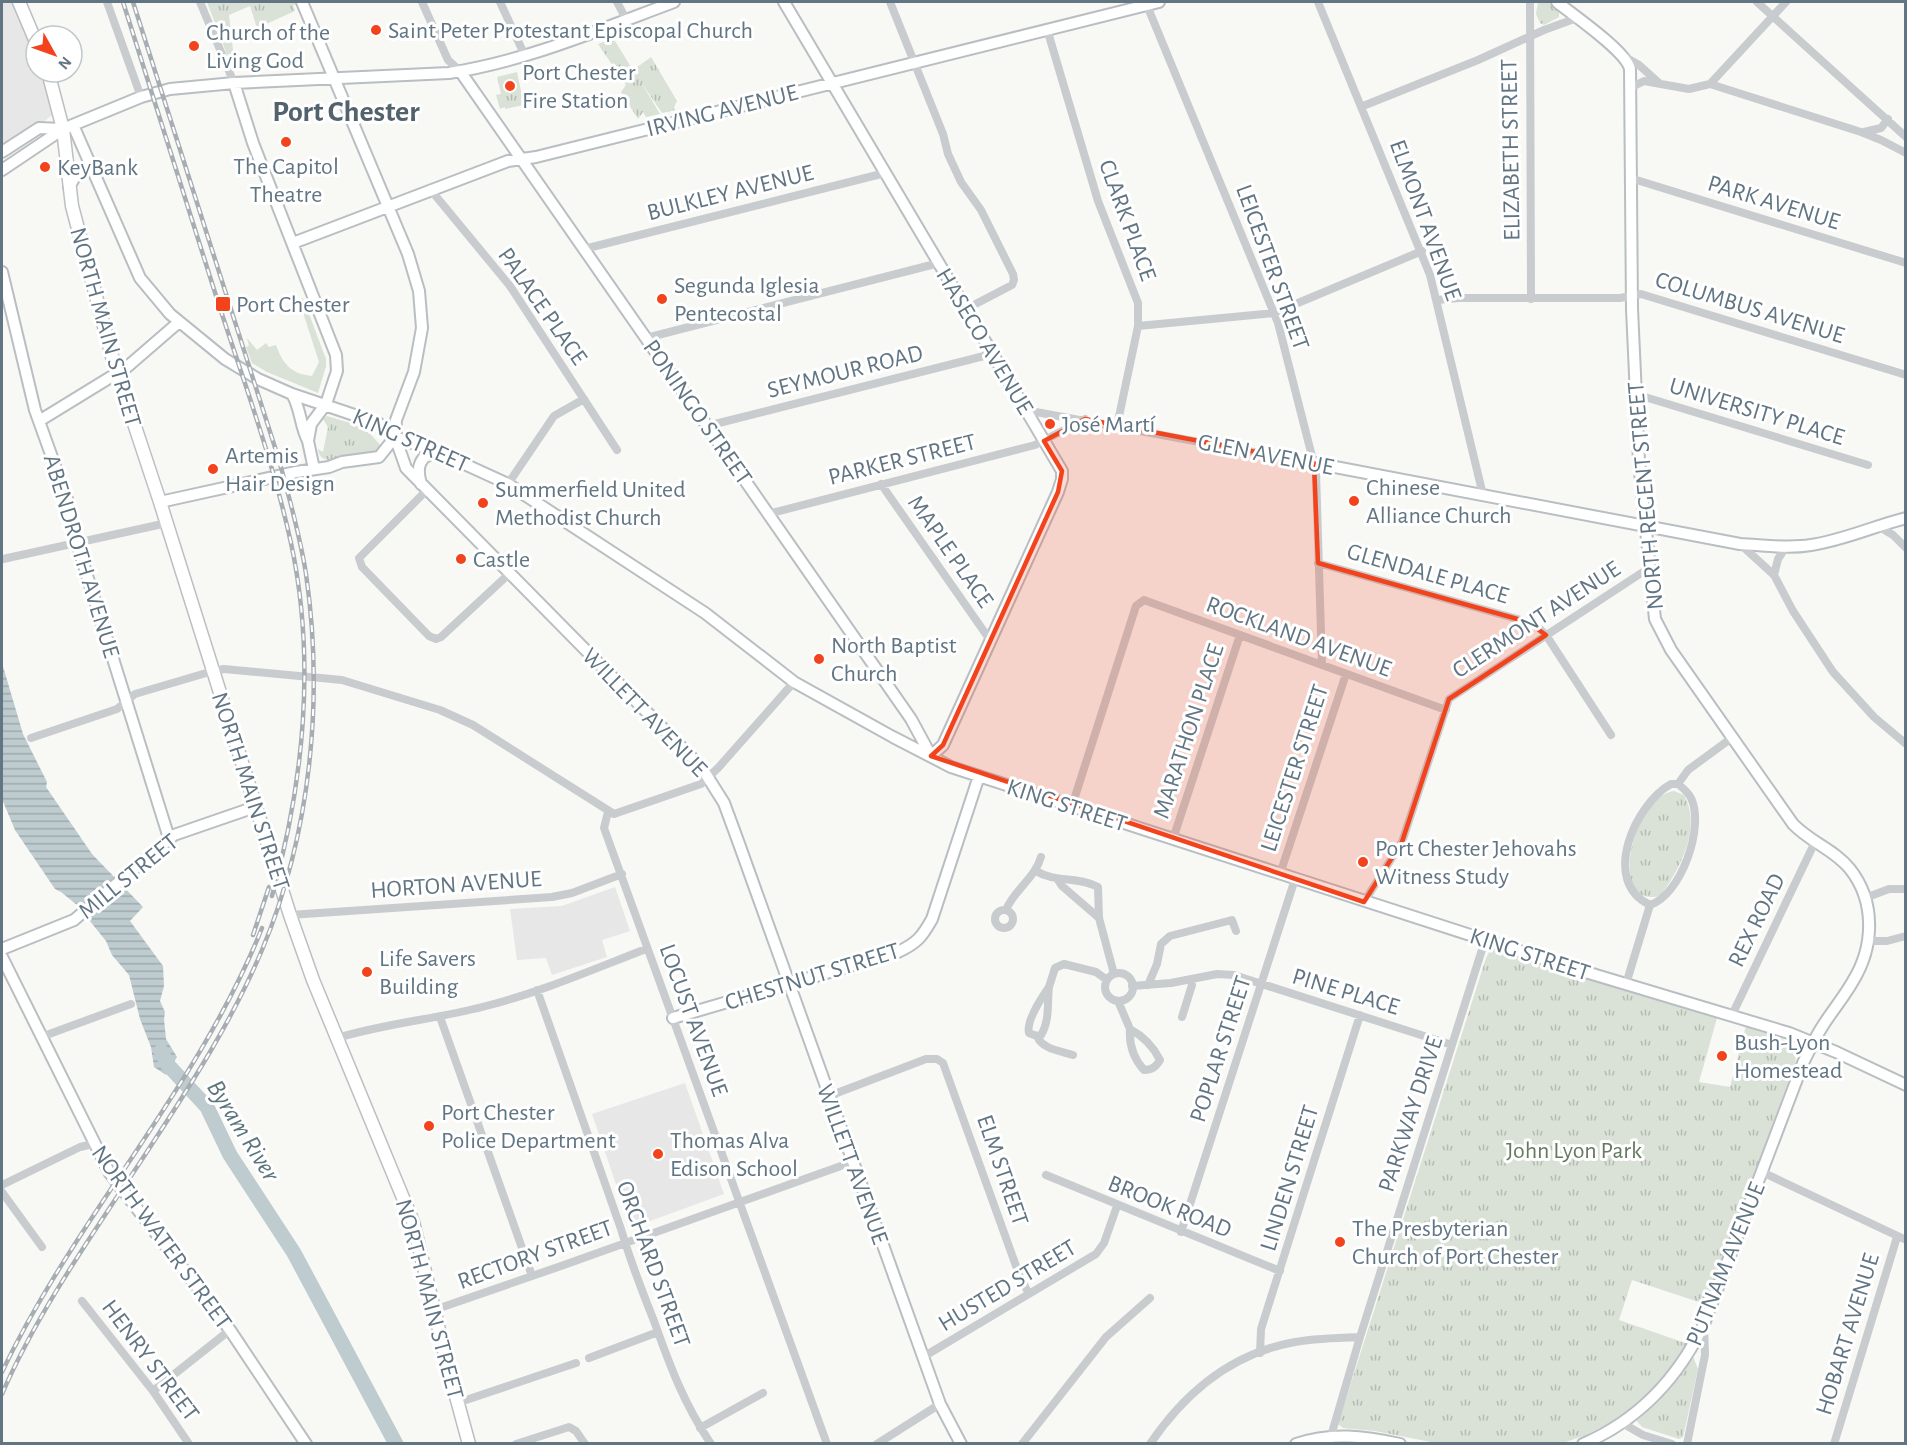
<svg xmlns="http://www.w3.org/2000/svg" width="1907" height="1445" viewBox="0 0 1907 1445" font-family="'Alegreya Sans',sans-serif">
<defs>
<pattern id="park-tufts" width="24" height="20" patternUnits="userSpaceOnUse" patternTransform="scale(1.5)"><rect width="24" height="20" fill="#dae1d6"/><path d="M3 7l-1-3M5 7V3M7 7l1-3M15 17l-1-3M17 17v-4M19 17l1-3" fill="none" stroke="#b4bbb3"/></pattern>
<pattern id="water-rules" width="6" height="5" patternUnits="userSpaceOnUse" patternTransform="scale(1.5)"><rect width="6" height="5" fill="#becbcf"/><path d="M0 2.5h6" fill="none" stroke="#9ea9ad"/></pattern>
</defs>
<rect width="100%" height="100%" fill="#f8f8f5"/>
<path fill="#e6e7e6" d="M2,2H13L36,63V72H39L44,83L52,115L2,155Z
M615,887L630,931L602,940L607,957L552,975L546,958L517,960L510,909L562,906Z
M685,1083L724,1194L631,1228L592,1114Z"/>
<path fill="#dae1d6" d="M303,298L326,359V366L318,393L267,372L252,363L246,347L249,346L247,338L257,350L266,343L269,347L276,345C283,364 291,374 312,376L319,362L299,300Z"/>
<path fill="url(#park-tufts)" d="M207,2H304L293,5L295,11L257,28L250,6L229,15L235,68H232Z
M1538,2H1548L1559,11V17L1544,25L1540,23L1536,14Z
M613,38L636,75L639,73L636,68L651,57L677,101L674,107L675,110L662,113L641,82L660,114L646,117L643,112L638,119L621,92L626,85L598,44Z
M517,72L524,105L505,109V107L500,109L496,95L501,94L497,77Z
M327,416L364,427L383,448L377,452L328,460C322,459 319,456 318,449L323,452L328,427L323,419Z
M1674,791L1684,795C1702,827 1680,870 1660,896C1605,909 1634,795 1674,791Z
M1494,950L1717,1018L1699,1082L1730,1087L1746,1026L1787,1041C1796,1047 1797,1057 1794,1067L1705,1304L1632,1280L1619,1320L1688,1344L1698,1369L1683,1437L1679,1439L1642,1427L1628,1411L1611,1422L1586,1435L1560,1444L1436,1443L1375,1431L1343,1428L1338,1424L1486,958L1489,952Z"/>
<path fill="url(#water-rules)" d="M2,663L23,734L47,782L46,787L92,854L143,907L130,921L163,966L164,986L160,1001L165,1012L164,1019L166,1039L177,1057L166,1075L154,1067L151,1047L140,1019L129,975L112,955L106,941L77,905L61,892L55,889L15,830L2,799Z"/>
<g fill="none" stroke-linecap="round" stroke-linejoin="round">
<path stroke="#becbcf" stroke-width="15" d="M161,1051L168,1065L207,1107L230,1155L294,1253L396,1444"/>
<defs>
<path id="secondary" d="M302,2L408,254L419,291L422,328L414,372L396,420L395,437L406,468L702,768L724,803L738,841L940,1404L961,1444
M1557,2C1573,15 1626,51 1630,69L1632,309L1639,461L1655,619L1671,650L1793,824C1810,842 1835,850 1850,869C1876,902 1874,947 1853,981C1844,997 1832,1011 1822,1027C1815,1038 1809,1051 1803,1063L1704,1324C1678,1378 1639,1420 1583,1444
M460,71L911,719L931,756L943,745L1058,492L1062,479V471L784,2
M234,83L253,143L336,355L337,371L326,404L311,424L308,441L314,469
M73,125L140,278L170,314L225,359L258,379L292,394L378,423L395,437L438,452L508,484L705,613L794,682L893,737L951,767L1569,967L1789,1033L1836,1052L1906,1085
M2,152L39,128L62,129
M2,170L63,129L141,97L170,89L234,83L449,73C527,61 601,29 674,2
M69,187L78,172L92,169
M293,243L508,161L536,157L1159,2
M2,272L35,410L67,499L80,553L169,838
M292,394C301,409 300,426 308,441
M39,421L127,367L179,322
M1314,463L1740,544C1763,545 1787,549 1811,545C1844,540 1874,526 1906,518
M421,484C416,467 419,455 438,452
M160,502L296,472L329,467L342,462L379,457L395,437
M2,949L74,920L174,835L255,807
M2,957L109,1172L230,1330L306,1444
M673,1018L898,952C917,943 922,937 932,919L979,776
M1296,1444C1331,1432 1364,1436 1400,1444"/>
<path id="primary" d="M19,2L36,42
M48,72L63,129L72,206L113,360L160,502L290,915L313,980L413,1222L448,1367L469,1444"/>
</defs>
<use href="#secondary" stroke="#b8bec2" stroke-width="14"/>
<use href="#primary" stroke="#bbbfc3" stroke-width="15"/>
<path stroke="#c8cccf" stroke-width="8" d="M107,2L141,97
M200,2L234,83
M422,2L448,60L460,71
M500,2L525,56
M617,2L626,19
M890,2L943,134L948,154L961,182L981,210L1013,274L1014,280L1012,285L966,309
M1318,2L1430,275L1483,495
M1530,2L1531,299
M1757,2L1906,137
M1146,3L1278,323L1316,472L1322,665
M1047,29L1098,201L1138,303V326L1117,426
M1625,57L1639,65L1659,83
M1710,84L1786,2
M1630,88L1644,81L1689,89L1710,84L1861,132L1881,140L1906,153
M1363,106L1478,60L1544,30L1577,18
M1864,132L1881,128L1888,119
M1630,178L1906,263
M430,189L510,286L617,450
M584,249L885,173
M1437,300L1459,298H1620L1641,294L1906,375
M1138,326L1274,313L1422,251
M646,338L939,263
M1635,394L1868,465
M1025,410L1314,463
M707,426L992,354
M508,484L554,416L584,399
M881,484L990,640
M427,490L359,558L362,567L429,636L436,639L441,637L509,574
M768,514L1035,445L1085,419
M1878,526L1893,535L1906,548
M1740,544L1774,575L1793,611L1833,672L1874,717L1906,744
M3,559L167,523
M1318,563L1528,622L1538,627L1546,635L1611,735
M1774,575L1778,559L1786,547
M31,738L117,709L135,694L213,671L224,669L342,680L440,710L473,725L614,814L701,784L718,768L794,682
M1671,784H1678C1683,788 1688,792 1691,798C1705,827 1681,895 1650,905C1600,882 1635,804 1671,784Z
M1678,784L1688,770L1733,737
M1072,806L1136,606L1144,600L1446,710
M608,812L604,828L827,1444
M1173,839L1240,635
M1036,871C1055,883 1078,876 1098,887L1099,918L1114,974
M1280,874L1346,674
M1058,880L1062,886L1099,918
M1865,898L1889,889H1906
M1364,902L1402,842L1449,699L1649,568
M1006,910C1014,890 1035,878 1041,857
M995 919a9 9 0 1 1 18 0a9 9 0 1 1-18 0Z
M290,915L552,897L572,893L622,874
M1868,941H1887L1906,936
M1105 987a14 14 0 1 1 28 0a14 14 0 1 1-28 0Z
M1626,984L1650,905
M1148,985L1157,964L1161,944L1170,936L1232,920L1236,931
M1132,986L1171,983L1217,974L1234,975L1452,1045
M1049,987C1047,1003 1050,1021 1041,1035L1037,1036L1029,1033C1026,1021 1042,997 1049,987Z
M1049,987L1055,968L1064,964L1096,972L1107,980
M537,990L621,1229C630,1260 642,1291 654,1321C670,1366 684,1404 711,1444
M1118,1001L1130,1029
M1732,1015L1815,842
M440,1017L532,1276
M1182,1017L1192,985L1191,980
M1130,1029C1143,1036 1153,1046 1160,1060C1156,1067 1152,1070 1144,1070C1134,1059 1129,1044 1130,1029Z
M1037,1036C1042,1049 1060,1051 1073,1055
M41,1037L131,1004
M337,1038C386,1023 437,1019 486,1006C541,992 594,969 646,949
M829,1096L926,1059H937L943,1063L1020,1277L1029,1294
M1762,1172L1906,1240
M1046,1175L1280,1271
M2,1185L80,1147L93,1144
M2,1192L42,1247
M1181,1232L1295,879
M82,1301L153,1391L189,1444
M434,1310L561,1266L852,1162
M1260,1353L1261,1329L1360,1015
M923,1357L1096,1254L1104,1243L1117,1206
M589,1358L658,1332
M153,1391L230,1330
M457,1403L576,1363
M1622,1423L1643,1435L1672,1444
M700,1428L763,1393
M1331,1436L1360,1337L1485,940
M516,1444L569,1427L576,1431L585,1444
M877,1444L940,1404
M1022,1444L1106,1337L1150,1298
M1150,1444C1184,1394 1230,1355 1290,1343C1313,1338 1337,1338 1360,1337
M1687,1444L1705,1355L1704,1326
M1834,1444L1897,1237"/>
<use href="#secondary" stroke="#fff" stroke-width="10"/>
<use href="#primary" stroke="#fff" stroke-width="12"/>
<defs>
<path id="rail" d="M123,2C155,102 186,202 218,302C244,382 273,461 291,543C316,659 304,782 272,896
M253,935L269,887
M2,1372C76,1217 198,1088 262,928
M2,1394C41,1304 101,1223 154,1141C194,1080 234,1017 262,950C311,833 324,698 306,574C300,535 289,497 279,460L133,2"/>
</defs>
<use href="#rail" stroke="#a6adb3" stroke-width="4.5"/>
<use href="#rail" stroke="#fff" stroke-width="2" stroke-dasharray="7" stroke-linecap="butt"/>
</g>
<path fill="#f2431c" fill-opacity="0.2" stroke="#f2431c" stroke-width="4.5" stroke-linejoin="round" d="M1085,419L1314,463L1318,563L1528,622L1546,635L1449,699L1402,842L1364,902L931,756L943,745L1058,492L1062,471L1044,441Z"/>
<g fill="#f2431c" stroke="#fff" stroke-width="2">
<circle cx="376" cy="30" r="6"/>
<circle cx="194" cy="46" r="6"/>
<circle cx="510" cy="86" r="6"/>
<circle cx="286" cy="142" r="6"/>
<circle cx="45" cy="167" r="6"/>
<circle cx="662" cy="299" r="6"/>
<rect x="215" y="296" width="16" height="16" rx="3"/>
<circle cx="1050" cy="424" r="6"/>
<circle cx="213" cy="469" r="6"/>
<circle cx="1354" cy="501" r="6"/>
<circle cx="483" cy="503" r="6"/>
<circle cx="461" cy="559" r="6"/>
<circle cx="819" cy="659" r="6"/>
<circle cx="1363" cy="862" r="6"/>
<circle cx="367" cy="972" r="6"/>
<circle cx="1722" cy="1056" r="6"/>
<circle cx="429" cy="1126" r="6"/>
<circle cx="658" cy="1154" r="6"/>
<circle cx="1340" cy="1242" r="6"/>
</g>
<g text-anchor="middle" stroke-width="6" stroke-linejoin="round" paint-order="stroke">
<g font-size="24" fill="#617583" stroke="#fff" text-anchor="start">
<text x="388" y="38">Saint Peter Protestant Episcopal Church</text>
<text x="206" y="40">Church of the<tspan x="206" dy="28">Living God</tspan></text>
<text x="522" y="80">Port Chester<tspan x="522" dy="28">Fire Station</tspan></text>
<text x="286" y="174" text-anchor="middle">The Capitol<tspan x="286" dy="28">Theatre</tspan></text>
<text x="57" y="175">KeyBank</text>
<text x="674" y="293">Segunda Iglesia<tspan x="674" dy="28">Pentecostal</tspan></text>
<text x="236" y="312">Port Chester</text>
<text x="1062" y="432">José Martí</text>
<text x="225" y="463">Artemis<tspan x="225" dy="28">Hair Design</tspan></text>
<text x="1366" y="495">Chinese<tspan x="1366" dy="28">Alliance Church</tspan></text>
<text x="495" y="497">Summerfield United<tspan x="495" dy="28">Methodist Church</tspan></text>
<text x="473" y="567">Castle</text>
<text x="831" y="653">North Baptist<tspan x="831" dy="28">Church</tspan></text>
<text x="1375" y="856">Port Chester Jehovahs<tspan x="1375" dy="28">Witness Study</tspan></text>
<text x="379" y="966">Life Savers<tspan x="379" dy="28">Building</tspan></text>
<text x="1734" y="1050">Bush-Lyon<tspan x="1734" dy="28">Homestead</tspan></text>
<text x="441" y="1120">Port Chester<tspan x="441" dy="28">Police Department</tspan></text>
<text x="670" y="1148">Thomas Alva<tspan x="670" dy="28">Edison School</tspan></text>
<text x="1352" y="1236">The Presbyterian<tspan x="1352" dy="28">Church of Port Chester</tspan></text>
</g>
<g font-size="24" fill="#617583" stroke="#fff">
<text transform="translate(722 110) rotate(-14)" y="8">IRVING AVENUE</text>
<text transform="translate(1510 150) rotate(-91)" y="8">ELIZABETH STREET</text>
<text transform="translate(730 192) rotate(-14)" y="8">BULKLEY AVENUE</text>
<text transform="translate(1774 202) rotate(17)" y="8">PARK AVENUE</text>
<text transform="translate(1128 220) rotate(70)" y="8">CLARK PLACE</text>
<text transform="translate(1426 220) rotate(70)" y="8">ELMONT AVENUE</text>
<text transform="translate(1273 267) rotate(70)" y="8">LEICESTER STREET</text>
<text transform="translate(543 306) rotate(55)" y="8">PALACE PLACE</text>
<text transform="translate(1750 307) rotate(17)" y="8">COLUMBUS AVENUE</text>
<text transform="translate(106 327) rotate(74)" y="8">NORTH MAIN STREET</text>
<text transform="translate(985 341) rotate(59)" y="8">HASECO AVENUE</text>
<text transform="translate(845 371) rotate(-14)" y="8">SEYMOUR ROAD</text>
<text transform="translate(1757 411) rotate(17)" y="8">UNIVERSITY PLACE</text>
<text transform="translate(698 412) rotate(55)" y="8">PONINGO STREET</text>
<text transform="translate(411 440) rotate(24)" y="8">KING STREET</text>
<text transform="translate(1266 454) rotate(11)" y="8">GLEN AVENUE</text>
<text transform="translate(902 459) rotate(-14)" y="8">PARKER STREET</text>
<text transform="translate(1645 496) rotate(-95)" y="8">NORTH REGENT STREET</text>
<text transform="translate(951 551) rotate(55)" y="8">MAPLE PLACE</text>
<text transform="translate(82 556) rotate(73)" y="8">ABENDROTH AVENUE</text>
<text transform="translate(1428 573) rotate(16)" y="8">GLENDALE PLACE</text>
<text transform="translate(1536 619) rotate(-33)" y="8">CLERMONT AVENUE</text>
<text transform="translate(1299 636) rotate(20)" y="8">ROCKLAND AVENUE</text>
<text transform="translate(645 712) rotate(46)" y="8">WILLETT AVENUE</text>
<text transform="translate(1188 731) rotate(-72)" y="8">MARATHON PLACE</text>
<text transform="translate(1294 768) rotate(-72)" y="8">LEICESTER STREET</text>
<text transform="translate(251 791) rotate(72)" y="8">NORTH MAIN STREET</text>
<text transform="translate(1067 805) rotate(18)" y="8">KING STREET</text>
<text transform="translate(128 876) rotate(-39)" y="8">MILL STREET</text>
<text transform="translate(456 884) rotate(-4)" y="8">HORTON AVENUE</text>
<text transform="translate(1756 920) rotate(-64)" y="8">REX ROAD</text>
<text transform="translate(1530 954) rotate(18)" y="8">KING STREET</text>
<text transform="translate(812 976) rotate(-17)" y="8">CHESTNUT STREET</text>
<text transform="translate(1346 991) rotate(17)" y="8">PINE PLACE</text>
<text transform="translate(694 1020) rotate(70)" y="8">LOCUST AVENUE</text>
<text transform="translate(1220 1049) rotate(-72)" y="8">POPLAR STREET</text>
<text transform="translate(1410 1114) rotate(-72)" y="8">PARKWAY DRIVE</text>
<text transform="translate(853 1164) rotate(70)" y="8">WILLETT AVENUE</text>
<text transform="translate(1003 1170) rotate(71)" y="8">ELM STREET</text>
<text transform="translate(1289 1178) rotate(-73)" y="8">LINDEN STREET</text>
<text transform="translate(1170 1206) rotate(22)" y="8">BROOK ROAD</text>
<text transform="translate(162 1237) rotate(54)" y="8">NORTH WATER STREET</text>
<text transform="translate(535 1254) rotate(-20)" y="8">RECTORY STREET</text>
<text transform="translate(654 1264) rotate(70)" y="8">ORCHARD STREET</text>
<text transform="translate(1725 1264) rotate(-68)" y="8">PUTNAM AVENUE</text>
<text transform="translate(1007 1285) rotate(-31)" y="8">HUSTED STREET</text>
<text transform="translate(430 1299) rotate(75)" y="8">NORTH MAIN STREET</text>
<text transform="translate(1847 1334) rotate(-73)" y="8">HOBART AVENUE</text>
<text transform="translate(151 1360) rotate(53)" y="8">HENRY STREET</text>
</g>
<g font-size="24" fill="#667a60" stroke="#fff">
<text x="1574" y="1158">John Lyon Park</text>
</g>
<g font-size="26" font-style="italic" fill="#5b767d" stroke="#fff">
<text transform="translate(244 1130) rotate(58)" y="9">Byram River</text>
</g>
<g font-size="30" font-weight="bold" fill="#53636d" stroke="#fff">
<text x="346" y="121">Port Chester</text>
</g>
</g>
<rect width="1907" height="1445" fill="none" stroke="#617583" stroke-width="6"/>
<g transform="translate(54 54) rotate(130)"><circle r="28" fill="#ffffff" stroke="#c0c8cd" stroke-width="1.5"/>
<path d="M0-4.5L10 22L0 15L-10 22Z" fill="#f2431c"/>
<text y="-9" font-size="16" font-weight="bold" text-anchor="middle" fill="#617583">N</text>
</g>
</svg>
